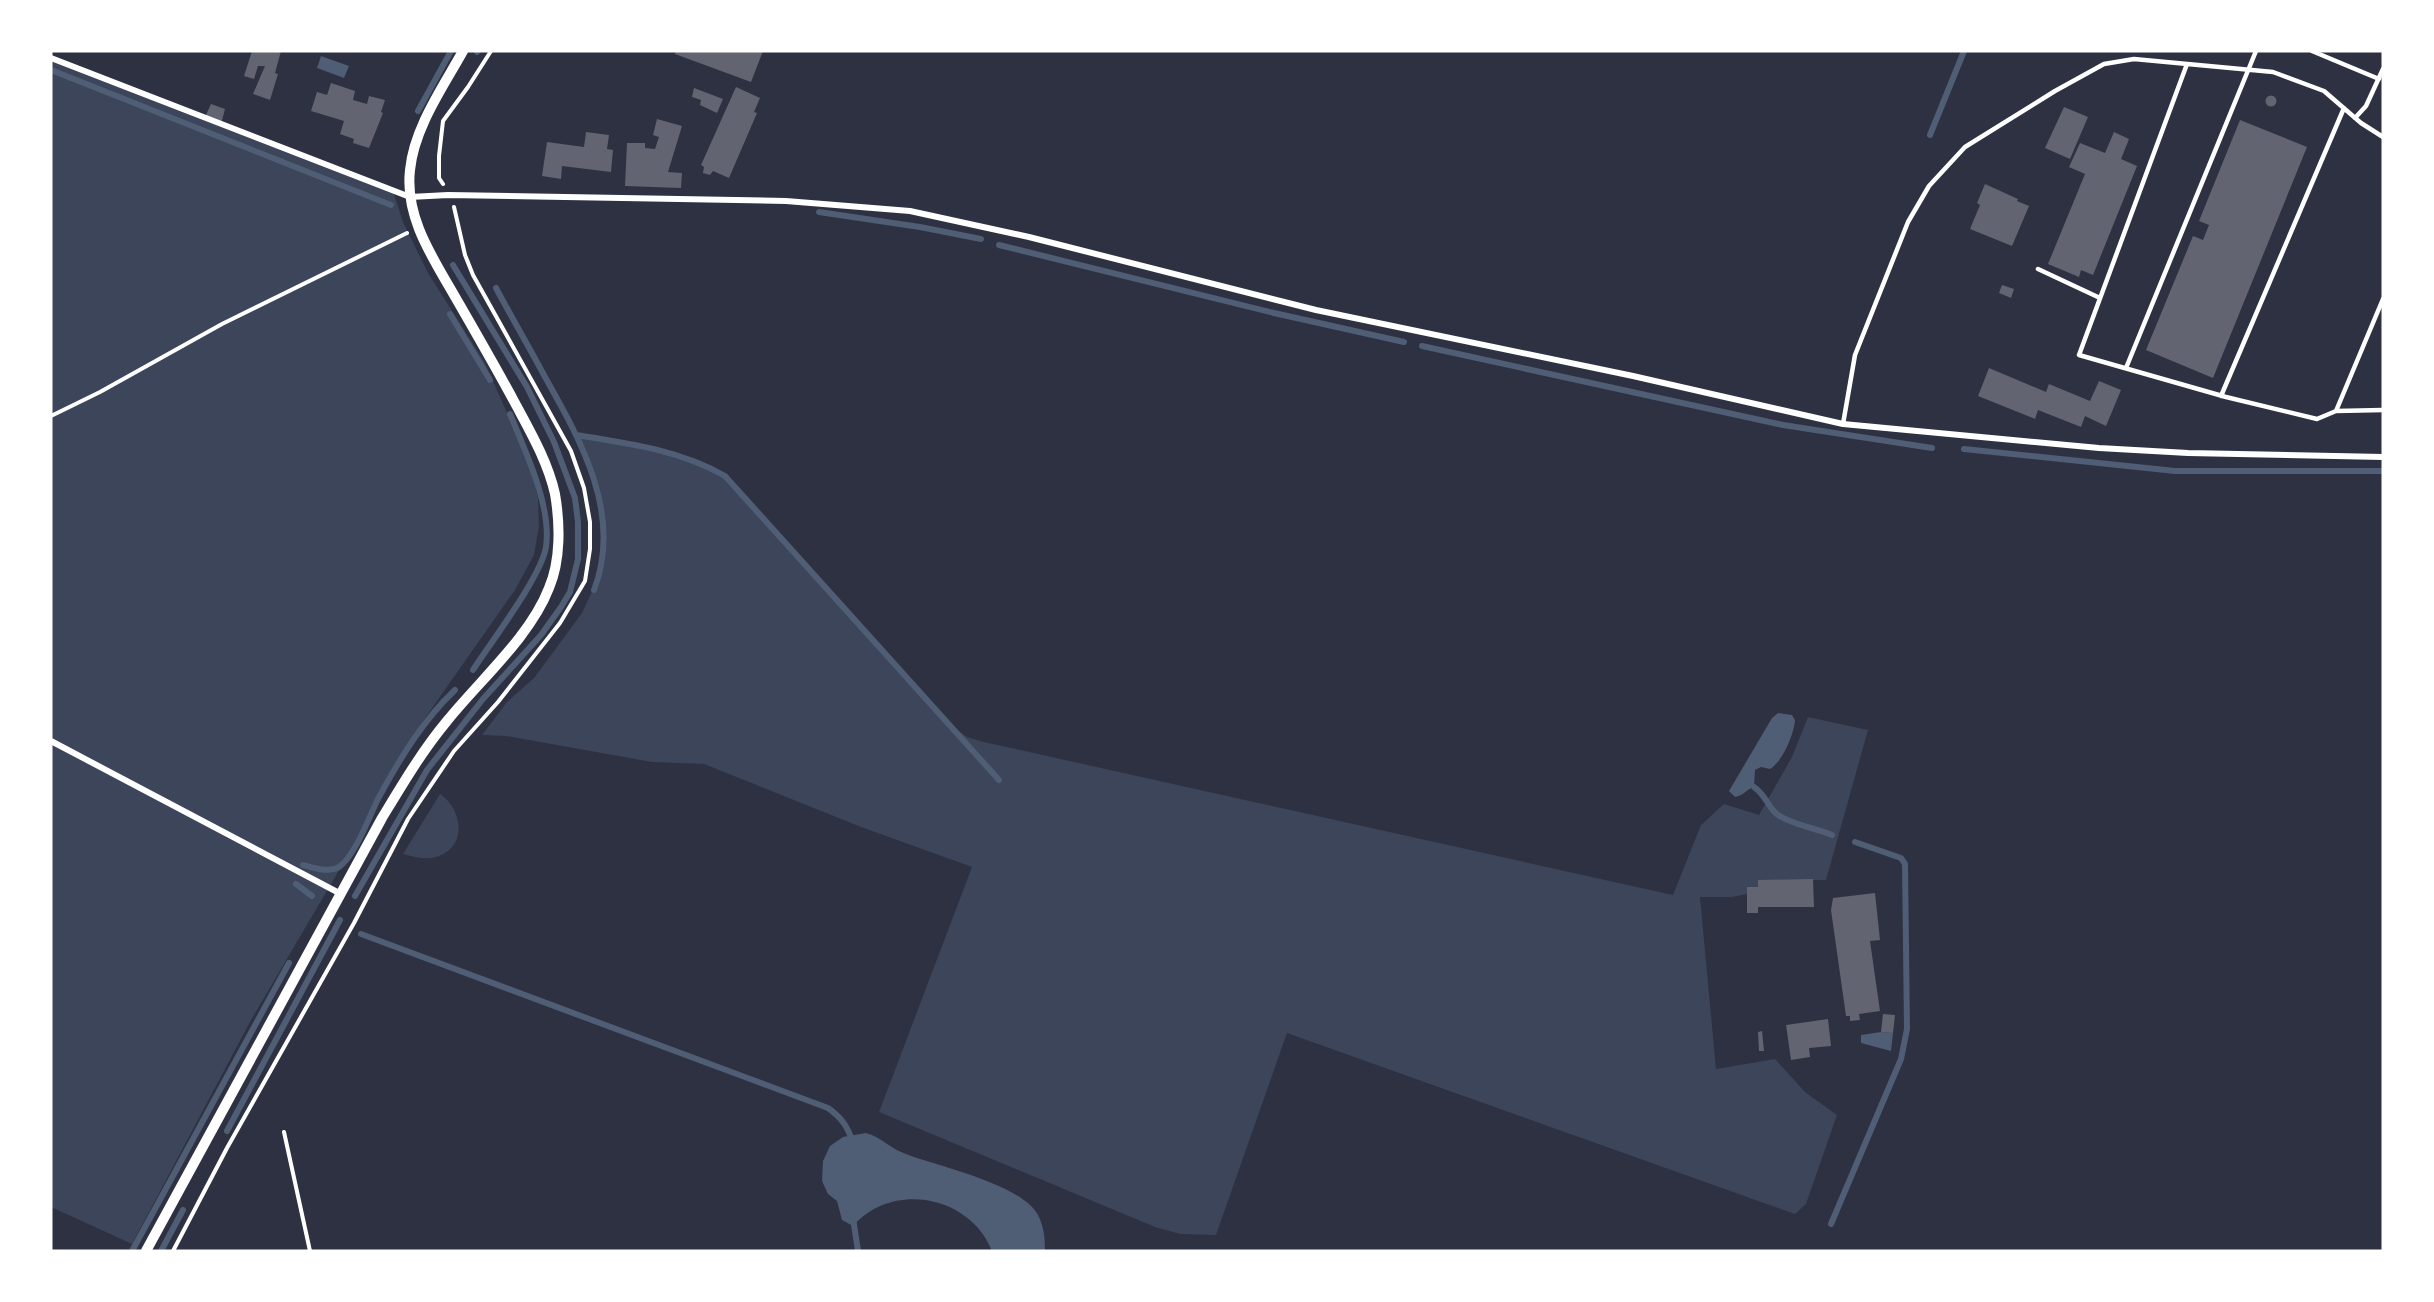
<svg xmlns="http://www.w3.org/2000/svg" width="2434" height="1302" viewBox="0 0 2434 1302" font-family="'Nunito Sans',sans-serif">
<rect width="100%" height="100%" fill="#2d3142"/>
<path fill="#3c4559" d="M51,58L393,191L403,222L428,273L485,363L530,465L538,498L539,526L534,555L515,590L423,721L387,777L348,855L251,1020L132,1244L51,1207Z
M576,435C627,443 680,450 725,476L946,722L967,737L984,742L1673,895L1701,825L1724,804L1759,815L1792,757L1808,717L1868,730L1826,880H1759L1758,887H1747V894L1732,897H1700L1716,1069L1775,1059L1805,1092L1837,1115L1806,1204L1795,1214L1287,1033L1216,1235L1180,1234L1155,1227L879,1112L972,867L861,827L704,764L652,762L506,736L482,735L507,702L534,678L582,613L599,576L604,537L601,501L592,468Z
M440,794C463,809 468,848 436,857C425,860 414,857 403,854Z"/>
<path fill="#4f5d75" d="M321,56L349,66L344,78L317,68Z
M1778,713L1792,715L1795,720C1794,734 1783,761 1770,769L1761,767L1755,770L1754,787C1747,789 1743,796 1735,797L1729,791L1772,718Z
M1881,1032L1893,1033L1891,1051L1861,1043V1035Z
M866,1133C881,1137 891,1149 906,1154C940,1167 1021,1184 1038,1215C1044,1227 1045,1238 1045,1251H992C970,1195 892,1181 853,1226L842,1220L837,1201L828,1194L822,1181L823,1161L830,1146L843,1137Z"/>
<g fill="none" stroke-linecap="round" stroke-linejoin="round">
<path stroke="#4f5d75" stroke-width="6" d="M477,52L478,51
M51,70L391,205
M418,111L451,51
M1930,135L1964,51
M819,212L920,227L981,239
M999,245L1274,313L1404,342
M496,288C512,318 529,347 545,377C581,441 623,515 594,590
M450,314L490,380
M1422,346L1783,425L1932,448
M576,435C627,443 680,450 725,476L999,780
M1964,449L2175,471H2383
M473,670C491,642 541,577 546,547C552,506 525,451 510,414
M1754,787C1766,795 1769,809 1778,815C1793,825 1815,828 1832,835
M303,865C313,868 329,873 339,867C355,856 369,817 378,799C399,760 423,720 455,690
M296,884L312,896
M355,896L427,770L483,699L541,635L561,607L570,592L578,559V522L575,498L554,442L527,387L453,265
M361,934L828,1108C842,1118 847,1126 853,1142
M227,1131L340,920
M853,1218L858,1251
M1831,1224L1901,1059L1907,1029L1905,864L1901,858L1855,842
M132,1251L289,963
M161,1251L183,1210"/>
</g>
<path fill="#626471" d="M252,51H281L275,73L278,74L270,100L253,94L265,66H258L254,79L244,76Z
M676,51H763L751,82L675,54Z
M331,83L355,91L353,100L367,104L369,96L385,100L381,112L383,113L369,148L353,143L354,139L340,134L344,121L311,111L317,92L327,95Z
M736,87L760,98L754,112L757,113L729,178L713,171L710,175L703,173L704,167L701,165Z
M694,88L723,99L717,113L700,105L701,100L692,97Z
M2265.5 101a5.5 5.5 0 1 1 11 0a5.5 5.5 0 1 1-11 0Z
M211,104L225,109L221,124L205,117Z
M2064,107L2088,117L2070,159L2045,148Z
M657,119L682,126L668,172L682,173L681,188L625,186L627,143H645V148L655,149L659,137L653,135Z
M2240,120L2307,147L2213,378L2146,350L2193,236L2203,240L2209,225L2199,221Z
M586,132L609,135L607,149L613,150L611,172L562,166L561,179L542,176L547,142L584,147Z
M2114,132L2129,139L2121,159L2137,166L2093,275L2081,270L2079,277L2048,264L2085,174L2069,167L2080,143L2105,153Z
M1985,184L2018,199L2017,201L2029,206L2012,246L1970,229L1980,205L1977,203Z
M2002,285L2014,289L2011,298L1999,293Z
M1989,368L2046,392L2049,384L2090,401L2099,381L2121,390L2106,426L2085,416L2081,427L2038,410L2035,419L1978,396Z
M1813,879L1814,907H1758V913H1747V887H1758V880Z
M1875,893L1880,940L1870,941L1880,1011L1859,1014L1860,1020L1850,1021V1016H1846L1831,910L1833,898Z
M1883,1014L1895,1015L1893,1033L1881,1032Z
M1828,1019L1831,1046L1809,1048L1810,1057L1791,1060L1786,1025Z
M1762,1031L1764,1051H1759L1758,1032Z"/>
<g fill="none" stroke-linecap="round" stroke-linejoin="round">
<path stroke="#fff" stroke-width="4" d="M443,184L439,178V156L443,121L468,87L491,51
M51,416L100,392L222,324L407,233
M284,1132L310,1251
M173,1251L227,1148L354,923L408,819L454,751L498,702L560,623L585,581L590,549V522L584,488L571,451L473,275L465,255L454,207"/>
<path stroke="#fff" stroke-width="4.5" d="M2312,51L2379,79
M2187,64L2079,355L2226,397L2317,419L2336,411L2383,410
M2355,118L2366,106L2383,69
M2038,269L2100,298
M2126,368L2256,51
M2221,396L2344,108
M2336,411L2383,299
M1843,424L1855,355L1908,222L1929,186L1965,147L2055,91L2104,64L2134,59L2273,72L2324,91L2361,123L2383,137"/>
<path stroke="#fff" stroke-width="6" d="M51,58L410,197L448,195L786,201L910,211L1029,237L1316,310L1633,376L1843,424L2099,448L2188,453L2383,457
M51,741L341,894"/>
<path stroke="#fff" stroke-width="10" d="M146,1251L382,818C402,785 422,751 447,721C480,680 530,637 549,588C561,560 560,523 555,494C548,462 530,431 515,403C494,364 472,326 450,288C429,252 405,214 410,170C414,128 443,87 463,51"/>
</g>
<rect width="2434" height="1302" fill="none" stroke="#ffffff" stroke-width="105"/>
</svg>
